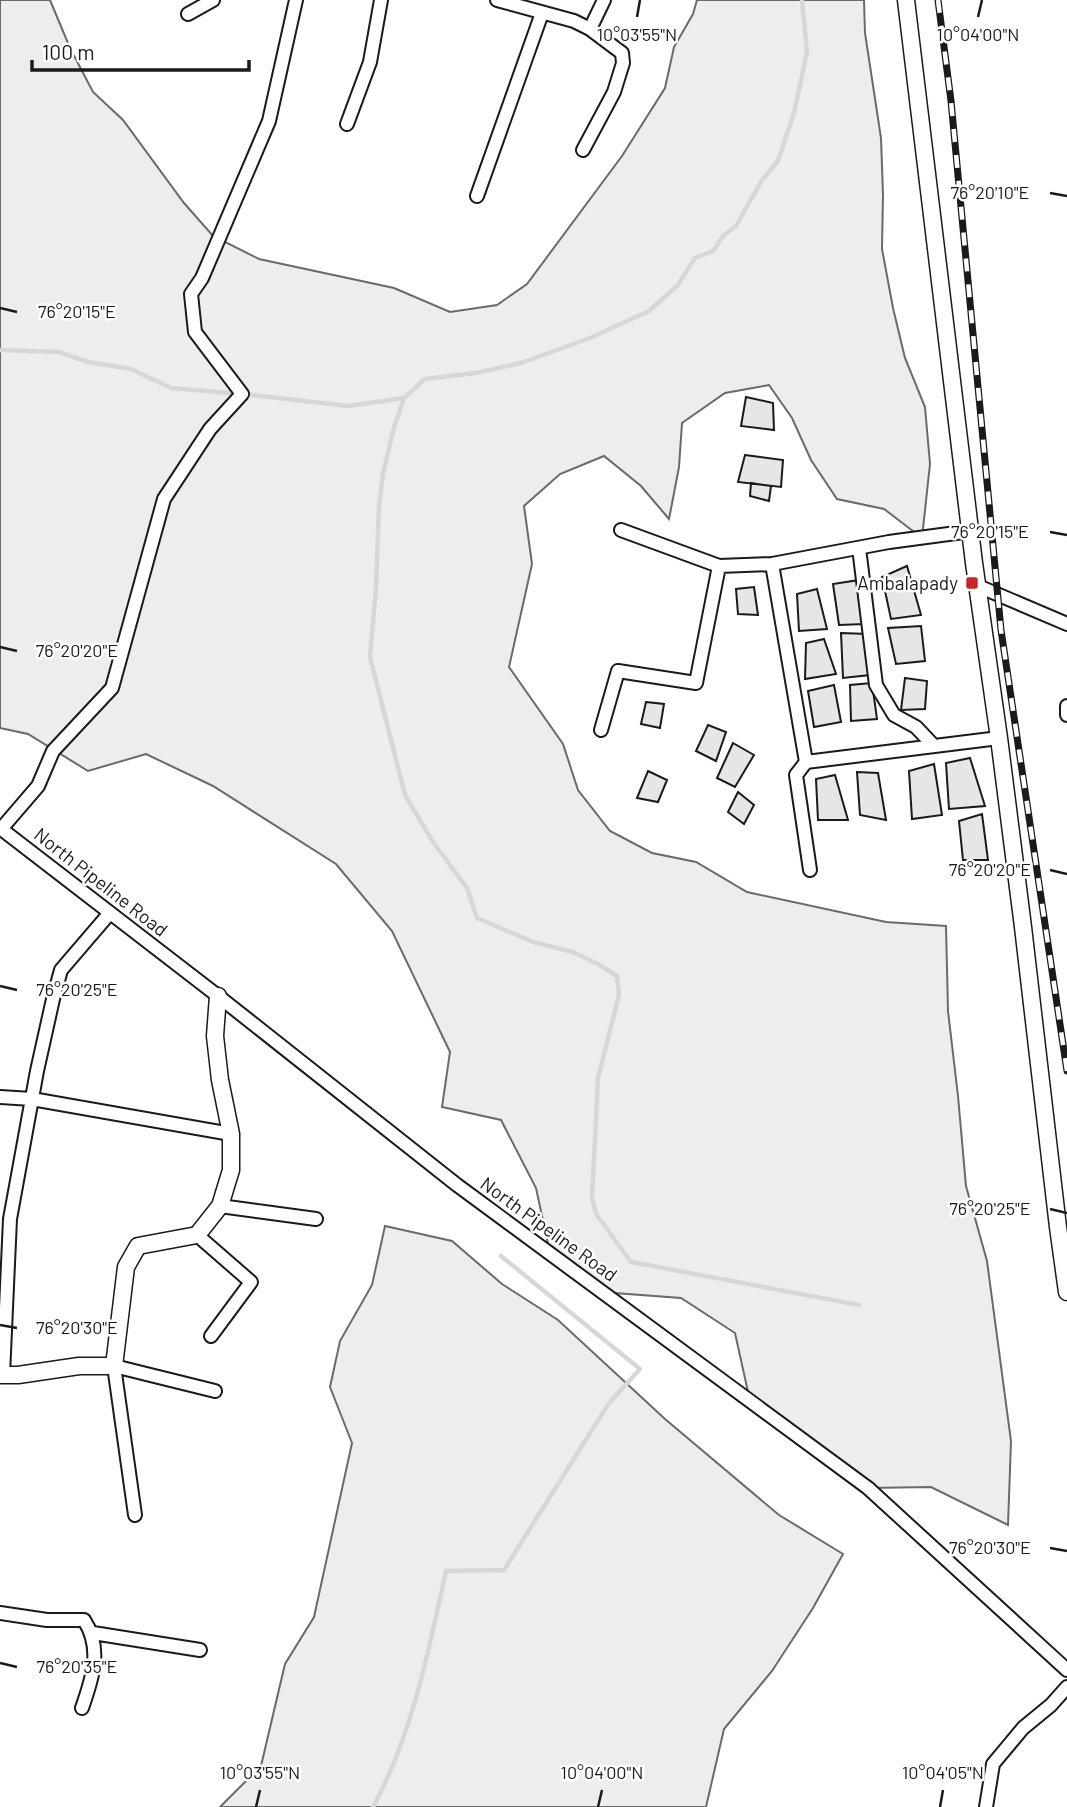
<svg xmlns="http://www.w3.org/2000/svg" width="1067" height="1807" viewBox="0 0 1067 1807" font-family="Barlow,sans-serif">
<rect width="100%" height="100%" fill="#fff"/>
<path fill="#ededed" stroke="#6a6a6a" stroke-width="2" d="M0,0H50L70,48L93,92L123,120L184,203L213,236L259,259L394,288L450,312L497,305L527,284L622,156L665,88L674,47L693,14L697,0H864L865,33L881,138L883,195L882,249L893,308L905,358L925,407L930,464L922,538L884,509L837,499L811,460L792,418L769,385L725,393L682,423L679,467L669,519L641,486L604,456L560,474L524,506L532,564L509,667L563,744L578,790L610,831L652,853L696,862L747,892L886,922L946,926L948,1011L958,1096L966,1186L987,1261L1011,1441L1008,1525L931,1487L868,1488L750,1401L735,1333L681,1298L601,1292L550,1253L536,1188L501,1120L442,1107L450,1052L392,931L336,864L213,786L146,754L88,771L28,734L0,728Z
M385,1226L452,1241L502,1284L558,1320L665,1419L779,1515L843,1554L813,1608L772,1671L724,1729L706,1807H220L261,1766L285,1664L314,1617L352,1443L330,1387L340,1341L372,1285Z"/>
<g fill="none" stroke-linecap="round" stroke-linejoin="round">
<path stroke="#d7d7d7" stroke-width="4.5" d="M802,0L807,52L794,113L778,161L762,180L736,226L723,236L713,251L695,258L677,286L649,311L590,338L521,363L476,373L425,379L404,398L393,431L383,474L379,506L376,588L370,657L405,795L433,842L467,888L477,918L533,942L573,952L598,964L617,976L619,995L598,1078L592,1198L596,1214L631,1262L859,1305
M0,350L59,352L88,362L131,369L171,388L242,394L348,406L404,398
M373,1807C412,1736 429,1649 446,1571L504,1570L609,1403L640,1369L501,1256"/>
</g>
<path fill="#e6e6e6" stroke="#1a1a1a" stroke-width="2" d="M746,397L773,403L774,430L741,426Z
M745,455L783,460L781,487L738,482Z
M751,483L771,486L769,501L750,496Z
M907,566L921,615L891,619L882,577Z
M859,580L865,624L839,625L833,584Z
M754,587L758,615L738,614L736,589Z
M817,589L827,629L799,631L797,594Z
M921,626L925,661L896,664L888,628Z
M841,633L868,634L870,675L843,678Z
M824,639L836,674L805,679L806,643Z
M905,678L927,681L925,709L901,710Z
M872,683L877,719L851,721L850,685Z
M834,685L841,722L814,727L808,691Z
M646,702L664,704L660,728L641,724Z
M708,725L726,732L716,761L696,751Z
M733,743L754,755L735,787L717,778Z
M970,758L985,806L949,809L946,763Z
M934,764L942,815L912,819L909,771Z
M648,771L667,780L658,802L637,798Z
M857,772L878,773L886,820L860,815Z
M835,775L848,820H818L816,779Z
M738,792L754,805L744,824L728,812Z
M982,814L988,860H963L959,821Z"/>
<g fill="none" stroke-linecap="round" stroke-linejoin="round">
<defs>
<path id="minor" d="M497,0L574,21L590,29L604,0
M188,14L213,0
M347,124L370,62L381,0
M583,150L614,92L623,63L622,53L590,29
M477,196L542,13
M621,530L719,566L772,564L889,542L971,531
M859,548L876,685L894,715L916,727L934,746
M772,564L806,762
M978,586L1067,624
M1067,715V706
M601,730L618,671L696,683L719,566
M0,828L218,996L457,1185L868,1488L1067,1670
M1,829L38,786L53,751L112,688L164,499L210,429L242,394L195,332L191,294L202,278L269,121L296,0
M810,870L796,775L806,762L999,738
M0,1097L32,1099L231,1134
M220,1206L316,1219
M197,1235L251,1282L211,1336
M3,1375L10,1219L37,1071L53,999L61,970L109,914
M135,1515L114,1366L215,1391
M0,1613L47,1620H84C103,1649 92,1679 82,1708
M93,1633L200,1650
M986,1807L993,1764L1023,1728L1051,1705L1067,1687"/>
<path id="tertiary" d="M906,0L974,563L999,738L1023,927L1058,1227L1067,1292
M0,1375H18L79,1366H114L126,1267L138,1246L197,1235L220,1206L231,1170V1134L220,1080L215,1036L218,996"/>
</defs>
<use href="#minor" stroke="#1a1a1a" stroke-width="16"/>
<use href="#tertiary" stroke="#1a1a1a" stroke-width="19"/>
<use href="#minor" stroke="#fff" stroke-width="12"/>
<use href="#tertiary" stroke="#fff" stroke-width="16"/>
<defs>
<path id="rail" d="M938,0L951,101L1001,630L1067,1071"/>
</defs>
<use href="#rail" stroke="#1a1a1a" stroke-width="7"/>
<use href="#rail" stroke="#fff" stroke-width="4.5" stroke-dasharray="13" stroke-linecap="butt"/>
</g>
<path fill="none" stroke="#1a1a1a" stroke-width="2.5" d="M637,17L640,0M978,17L982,0M1050,193L1067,196M0,308L17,312M1050,532L1067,535M0,647L17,651M1050,870L1067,874M0,986L17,990M1050,1209L1067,1213M0,1325L17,1328M1050,1548L1067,1551M0,1663L17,1667M256,1807L260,1790M598,1807L602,1790M940,1807L943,1790"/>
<rect fill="#c62828" stroke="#fff" stroke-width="2.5" x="965" y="576" width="14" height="14" rx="3.5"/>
<g text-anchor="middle" stroke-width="5" stroke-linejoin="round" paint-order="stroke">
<g font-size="19" fill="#1a1a1a" stroke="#fff" text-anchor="end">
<text x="958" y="590">Ambalapady</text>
</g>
<g font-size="19" fill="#1a1a1a" stroke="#fff">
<text transform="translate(101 882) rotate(38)" y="7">North Pipeline Road</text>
<text transform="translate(549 1229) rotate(36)" y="7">North Pipeline Road</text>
</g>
</g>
<g font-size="18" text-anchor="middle" fill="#1a1a1a" stroke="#fff" stroke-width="5" stroke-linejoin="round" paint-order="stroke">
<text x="637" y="41">10°03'55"N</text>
<text x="978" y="41">10°04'00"N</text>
<text x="990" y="199">76°20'10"E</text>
<text x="77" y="318">76°20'15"E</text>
<text x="990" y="538">76°20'15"E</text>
<text x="77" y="657">76°20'20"E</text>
<text x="990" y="876">76°20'20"E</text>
<text x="77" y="996">76°20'25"E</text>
<text x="990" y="1215">76°20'25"E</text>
<text x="77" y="1334">76°20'30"E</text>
<text x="990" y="1554">76°20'30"E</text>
<text x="77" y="1673">76°20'35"E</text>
<text x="260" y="1779">10°03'55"N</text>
<text x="602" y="1779">10°04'00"N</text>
<text x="943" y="1779">10°04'05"N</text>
</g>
<path d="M32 60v10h217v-10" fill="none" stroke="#1a1a1a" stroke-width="3.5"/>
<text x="42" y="60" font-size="21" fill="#1a1a1a" stroke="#ffffff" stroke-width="5" paint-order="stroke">100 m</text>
</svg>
